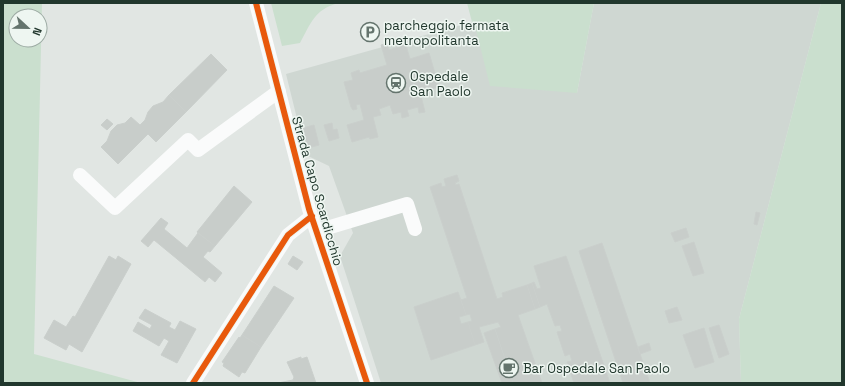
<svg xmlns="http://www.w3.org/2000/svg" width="845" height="386" viewBox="0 0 845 386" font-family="'Space Grotesk',sans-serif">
<rect width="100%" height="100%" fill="#e1e6e3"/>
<path fill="#cfd7d2" d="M594,3H821L739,319L741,383H381L340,256L353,233L329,166L306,155L286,74L472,22L577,93Z"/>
<path fill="#cadfce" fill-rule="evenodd" d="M3,3H42L34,354L141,383H3ZM16,16H40V40H16Z
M271,3H338C314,10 311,23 300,43L282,46Z
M467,3H594L577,93L490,86L474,22H472Z
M821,3H842V383H741L739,319Z"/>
<path fill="#c8cdca" stroke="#cacfcc" d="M404,39L410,59L429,53L439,87L420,92L425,112L419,113L418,107L407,110L409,116L402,118L401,112L393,114L390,105L379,109L381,115L373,117L378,137L370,139L369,137L352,142L347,125L364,120L360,104L356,105L357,109L353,110L351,107L344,82L353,80L351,73L359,70L360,73L387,65L381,45L387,43L389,50L399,47L398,41Z
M211,54L227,70L186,112L169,95Z
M169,95L186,112L156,142L148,134L118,164L101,147L107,141L111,131L117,125L125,123L131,117L140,125L145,120L148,112L153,106L163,102Z
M107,119L113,124L107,130L101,125Z
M332,123L333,130L337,129L339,138L329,141L324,125Z
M314,125L319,145L308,148L303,128Z
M457,175L459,181L455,183L456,185L459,184L497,299L503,297L502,293L527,285L535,309L518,315L542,383H513L495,329L501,327L498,322L479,327L484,342L475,345L468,322L472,321L470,314L466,315L461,300L467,298L430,187L441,183L442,187L446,186L444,179Z
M234,186L252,202L215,246L197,232Z
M756,212L760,213L757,225L754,224Z
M161,218L168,223L164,229L187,248L198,233L215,246L210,252L208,251L203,257L222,273L215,282L209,277L205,282L154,240L148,247L141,241Z
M686,228L689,237L675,242L671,233Z
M694,242L704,273L693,276L682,246Z
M602,243L640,354L650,383H623L579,251Z
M109,256L116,260L118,256L131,264L82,352L69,344L66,350L44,338L54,320L66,327L73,316L75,317Z
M293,256L303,262L297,270L288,264Z
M566,256L610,383H574L567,362L572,361L570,354L565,356L557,332L562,331L560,325L555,326L547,304L540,307L532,283L534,282L537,289L541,288L534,266Z
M532,283L540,307L535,309L527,285Z
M274,286L294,298L261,347L242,335Z
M458,292L466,315L459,317L461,324L468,322L475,345L431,360L414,307Z
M677,307L682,320L669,323L665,311Z
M145,309L171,323L169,327L175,330L180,321L196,329L177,363L161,355L169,341L164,338L159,346L133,331L138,322L150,329L152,325L139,318Z
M719,325L729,354L719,358L709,328Z
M704,328L714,362L695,368L683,335Z
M495,329L513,383H502L484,333Z
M242,335L261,347L245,373L242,372L239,377L223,366L224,363L222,362L239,337L240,338Z
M649,343L651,350L640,354L638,347Z
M301,357V359L307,357L316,383H278L293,380L294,377L287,362Z"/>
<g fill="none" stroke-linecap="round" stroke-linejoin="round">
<path stroke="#fafbfb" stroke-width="14" d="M256,3L309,209L367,383
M80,175L115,208L188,140L198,150L279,91
M317,231L407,204L415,229
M193,383L288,235L312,216"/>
<defs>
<path id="cycleway" d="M256,3L309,209L367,383
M193,383L288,235L312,216"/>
</defs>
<use href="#cycleway" stroke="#eef6f1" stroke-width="8"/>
<use href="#cycleway" stroke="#e8590c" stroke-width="6"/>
</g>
<defs>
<symbol id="parking-ring" viewBox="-11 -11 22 22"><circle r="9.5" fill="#eef6f1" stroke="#64746d" stroke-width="1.5"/><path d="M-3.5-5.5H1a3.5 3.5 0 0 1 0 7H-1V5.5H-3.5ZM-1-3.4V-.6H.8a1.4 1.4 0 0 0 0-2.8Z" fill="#64746d"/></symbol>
<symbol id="station-ring" viewBox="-11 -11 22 22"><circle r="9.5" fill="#eef6f1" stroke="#64746d" stroke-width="1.5"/><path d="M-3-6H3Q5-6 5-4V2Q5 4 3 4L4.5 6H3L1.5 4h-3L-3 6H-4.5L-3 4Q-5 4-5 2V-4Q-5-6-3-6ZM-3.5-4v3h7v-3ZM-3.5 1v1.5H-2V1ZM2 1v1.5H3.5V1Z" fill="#64746d"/></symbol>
<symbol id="cafe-ring" viewBox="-11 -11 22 22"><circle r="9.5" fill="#eef6f1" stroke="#64746d" stroke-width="1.5"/><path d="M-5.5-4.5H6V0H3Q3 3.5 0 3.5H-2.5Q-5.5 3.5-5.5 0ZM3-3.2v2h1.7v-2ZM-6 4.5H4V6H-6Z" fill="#64746d"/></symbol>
</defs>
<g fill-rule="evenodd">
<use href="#parking-ring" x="359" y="21" width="22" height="22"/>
<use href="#station-ring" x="385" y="72" width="22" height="22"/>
<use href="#cafe-ring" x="498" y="357" width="22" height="22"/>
</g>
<g text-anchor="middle" stroke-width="3" stroke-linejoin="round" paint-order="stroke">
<g font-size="13" fill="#21372d" stroke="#eef6f1" text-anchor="start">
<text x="384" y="30">parcheggio fermata<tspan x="384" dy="15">metropolitanta</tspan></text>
<text x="410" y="81">Ospedale<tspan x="410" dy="15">San Paolo</tspan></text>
<text x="523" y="373">Bar Ospedale San Paolo</text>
</g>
<g font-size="13" fill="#21372d" stroke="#eef6f1">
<text transform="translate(318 191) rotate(74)" y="5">Strada Capo Scardicchio</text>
</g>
</g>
<rect width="845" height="386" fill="none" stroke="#21372d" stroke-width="8"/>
<g transform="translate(28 28) rotate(112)"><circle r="19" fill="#eef6f1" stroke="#9caaa3"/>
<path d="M0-3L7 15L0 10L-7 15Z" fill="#64746d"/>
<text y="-6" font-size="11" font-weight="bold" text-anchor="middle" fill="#21372d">N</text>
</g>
</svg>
